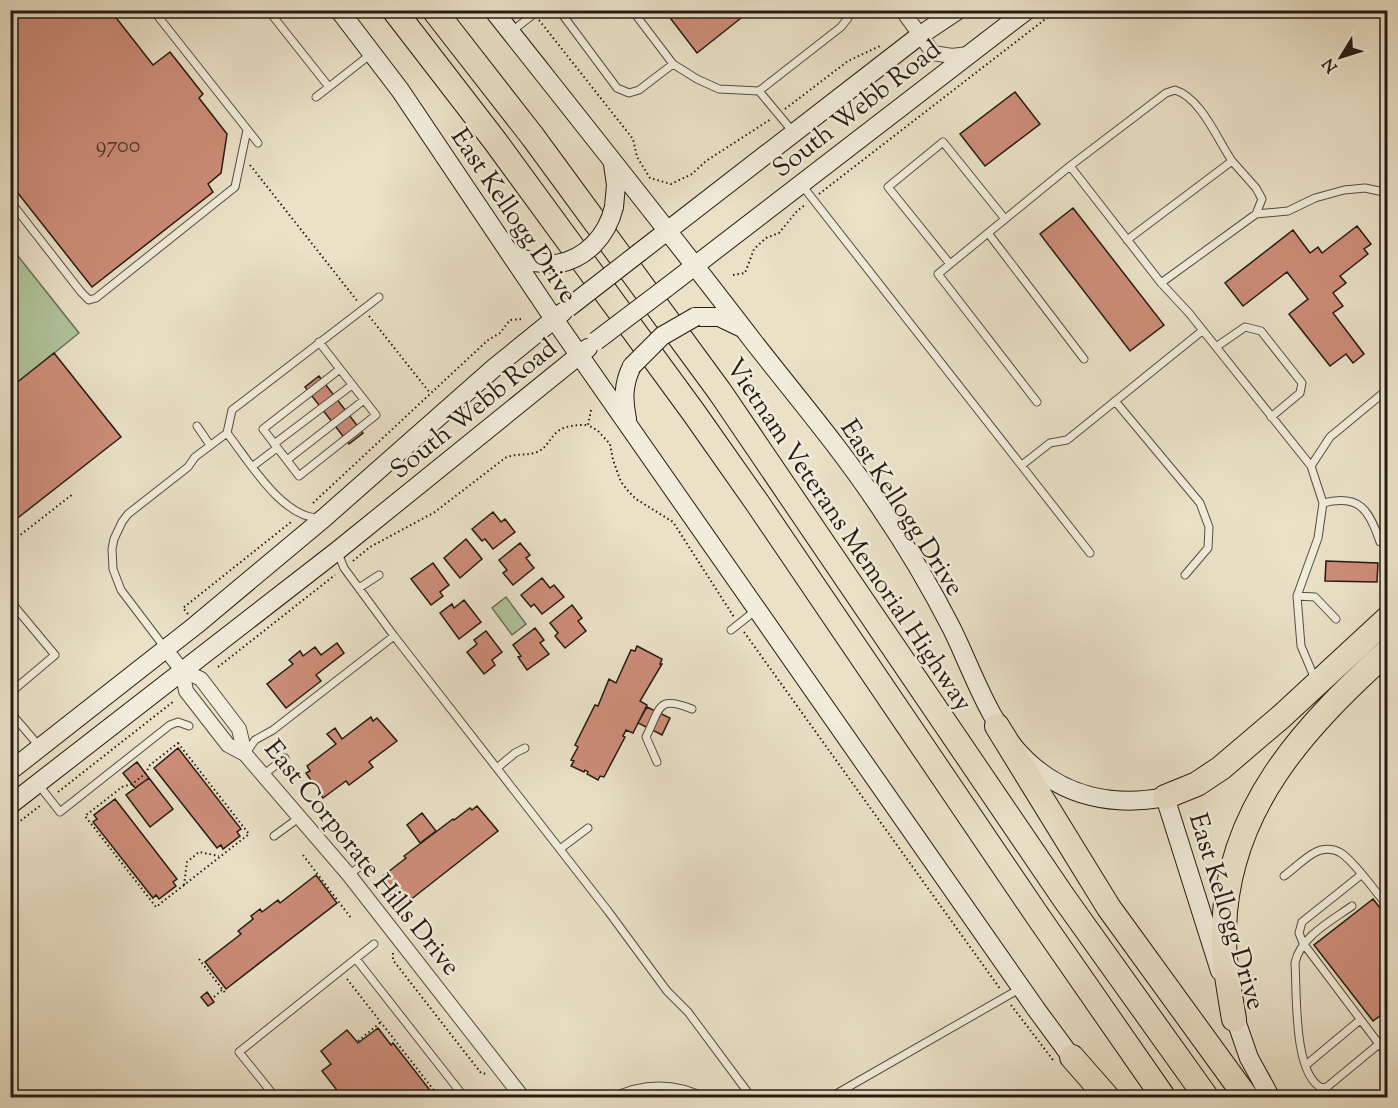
<svg xmlns="http://www.w3.org/2000/svg" width="1398" height="1108" viewBox="0 0 1398 1108" font-family="'Sorts Mill Goudy',serif">
<rect width="100%" height="100%" fill="#eae1c7"/>
<filter id="stains"><feTurbulence type="fractalNoise" baseFrequency=".00333" numOctaves="4"/><feColorMatrix values="0 0 0 0 .2 0 0 0 0 .09 0 0 0 0 .02 0 0 0 .5 -.17"/></filter>
<radialGradient id="worn" r=".72"><stop offset=".6" stop-color="#630" stop-opacity="0"/><stop offset="1" stop-color="#630" stop-opacity=".3"/></radialGradient>
<path fill="#b0c49b" stroke="#6b7058" stroke-width="1.5" d="M10,246L79,333L11,388H10Z
M506,597L526,624L512,635L492,608Z"/>
<path fill="#cd8d79" stroke="#261b14" stroke-width="1.5" d="M10,10H110L153,65L170,52L203,94L199,98L227,134L221,173L208,184L213,192L92,287L10,183Z
M664,10H751L697,53Z
M1015,92L1040,124L985,166L960,134Z
M1073,208L1164,325L1130,351L1040,234Z
M1357,226L1371,244L1364,249L1368,254L1340,276L1346,283L1333,293L1343,306L1333,313L1364,354L1353,363L1346,354L1330,366L1289,314L1308,299L1287,272L1243,306L1225,283L1293,230L1310,253L1318,247L1322,253Z
M54,353L121,437L10,524V388Z
M319,376L363,433L349,444L305,387Z
M493,512L501,522L505,519L515,532L493,549L485,539L482,541L472,529Z
M466,539L482,559L460,578L444,558Z
M520,543L530,555L526,558L534,568L513,585L503,573L507,570L499,560Z
M1326,561L1378,563L1377,582L1325,581Z
M433,563L449,585L440,592L443,596L431,605L411,579Z
M542,578L550,588L554,585L564,597L542,614L534,604L531,607L521,595Z
M464,600L481,622L459,639L440,613L452,604L454,608Z
M572,605L582,618L578,621L586,631L565,648L555,636L558,633L550,623Z
M535,628L544,640L540,643L549,654L527,670L518,657L521,656L513,645Z
M486,631L502,652L492,660L495,665L484,674L467,652L477,644L474,640Z
M337,643L344,653L316,675L321,681L286,708L267,684L293,664L289,660L300,651L303,656L315,647L321,655Z
M637,646L662,659L660,664H662L640,701L647,705L633,733L626,730L623,736L625,737L604,777L600,776L598,780L587,774L588,772L585,770L584,772L571,766L574,761L571,760L578,747L575,745L595,705L598,706L609,679L616,683L631,650L635,651Z
M647,707L670,718L662,735L638,723Z
M371,717L373,721L377,718L397,741L369,762L373,767L349,785L346,781L323,798L306,773L310,771L307,766L336,744L327,734L335,728L342,739Z
M178,748L241,829L237,832L240,836L223,849L221,845L217,848L154,768Z
M137,762L149,778L135,788L123,773Z
M149,778L173,809L150,827L126,795Z
M115,799L177,879L173,882L176,886L159,899L156,895L153,898L93,822L97,819L94,815Z
M477,806L498,831L400,908L381,881L385,878L383,876L406,858L404,856L453,819L454,820L470,808L472,810Z
M422,813L436,831L420,843L407,825Z
M316,875L337,903L226,989L205,962L241,934L238,931L253,919L251,916L260,909L262,912L278,900L280,903Z
M1373,899L1388,918V1010L1373,1021L1314,945Z
M207,992L214,1002L208,1006L201,997Z
M378,1028L391,1045L393,1043L436,1098H343L322,1071L331,1064L321,1051L347,1030L358,1043Z"/>
<g fill="none" stroke-linecap="round" stroke-linejoin="round">
<defs>
<path id="lane" d="M153,10L258,143
M268,10L329,87L371,54
M559,10L617,88L629,93L639,90L673,64
M632,10L673,64L697,79L719,89L759,91L841,27L848,18L849,10
M512,31L539,10
M759,91L794,133
M316,97L329,87
M1232,161C1217,139 1201,98 1175,90L1166,93L1070,166L1161,283L1189,313L1311,466L1323,503L1318,538L1297,596L1301,646L1315,679
M1070,166L988,233L1084,359
M801,184L1090,553
M10,201L81,292L89,300L96,298L235,187L247,130
M988,233L938,274L1037,402
M1127,240L1232,161L1256,188L1262,199L1256,214
M950,264L888,187L943,142L1005,219
M1161,283L1256,214L1288,211L1315,198L1344,190L1365,188L1388,193
M319,342L340,369L263,429L299,476L376,415L340,369
M1216,347L1245,327L1261,331L1302,383L1300,393L1271,417
M1115,401L1200,503L1209,527L1208,548L1185,575
M197,426L210,445
M227,433C248,460 282,518 319,518
M274,444L352,385
M287,460L364,400
M1022,465L1050,443L1067,440L1202,331
M253,466L277,448
M1311,466L1330,437L1388,389
M1323,503C1359,494 1369,509 1380,542
M338,553L344,568L394,636L608,911L667,991L688,1012L752,1098
M359,588L379,575
M1297,596L1315,597L1336,619
M10,601L55,655L10,693
M731,630L755,611
M165,648L121,590L113,569L112,549L114,539L122,522L128,514L188,467L195,457L227,433L232,410L379,297
M10,712L39,746
M246,753L255,740L273,730L394,636
M657,762L646,737C661,707 657,695 692,709
M497,768L515,753L525,748
M263,775L285,758
M38,784L60,812L170,725L178,722L189,726
M274,836L300,817
M560,849L588,828
M349,875L363,864
M1284,876C1294,869 1303,859 1314,853C1322,848 1333,848 1341,853C1356,863 1375,892 1388,906
M1352,906C1331,921 1300,937 1295,963C1297,992 1293,1075 1322,1088L1327,1087L1379,1044L1303,943L1299,933L1302,922L1361,875
M356,959L465,1098
M1388,1038L1379,1044L1388,1055
M1306,1065L1360,1020
M276,1098L239,1052L374,944
M491,1098L493,1096
M612,1098C642,1082 676,1082 705,1098
M829,1098L1021,988"/>
<path id="street" d="M902,10L933,53L952,56L968,54
M166,650L182,670L201,679L239,729L245,754L349,875L523,1098
M182,670L186,691L228,745L245,754"/>
<path id="secondary" d="M339,10L400,90L554,319L1036,1009L1078,1066
M493,10C580,120 668,230 753,341C796,396 842,450 881,509C907,547 931,588 952,629C974,674 989,724 1026,760C1065,797 1114,807 1165,797L1220,971
M613,164L616,185L614,207
M640,252L919,36L958,10
M512,255L533,262L556,264
M666,288L1027,10
M695,317H719L742,328
M627,419C623,400 623,384 632,366
M10,771L196,625L324,518L494,368L563,312
M10,805L337,551L588,348
M1231,1006L1249,1058L1271,1098"/>
<path id="highway" d="M394,10L495,141L694,413L758,504L1039,918L1164,1098
M434,10L533,137L720,392L1064,898L1207,1098
M997,726L1109,908L1247,1098
M1165,797L1197,784L1221,768L1282,716L1388,618
M1234,1019C1229,989 1223,959 1224,928C1228,808 1304,727 1388,651
M1072,1057L1108,1098"/>
</defs>
<use href="#lane" stroke="#574c41" stroke-width="9"/>
<use href="#street" stroke="#574c41" stroke-width="16"/>
<use href="#secondary" stroke="#261b14" stroke-width="20"/>
<use href="#highway" stroke="#261b14" stroke-width="26"/>
<path stroke="#261b14" stroke-width="2" stroke-dasharray="1.5 3" stroke-linecap="butt" d="M539,20L633,139L637,157L650,178L671,184L692,174L706,161L771,119
M785,109L848,61L880,46
M250,165L358,302
M819,194L1057,10
M733,275L745,273L754,249L766,238L779,233L797,211L805,205
M369,316L430,393
M591,410L588,425L598,431L610,444L613,460L621,482L629,492L636,499L673,522L734,617
M313,503L488,340L500,333L510,320L524,319
M10,543L73,494
M353,561L370,547L435,512L505,458C515,453 527,456 537,452C547,448 549,439 557,432C565,425 578,425 588,425
M188,614L183,608L291,522
M744,632L1001,990
M218,667L335,575
M178,743L249,834L156,907L85,816L122,787L132,784L145,774L150,765Z
M58,792L174,701
M10,829L41,805
M303,855L351,918
M184,885L187,862L199,852L219,856
M393,953V960L481,1073L488,1074
M199,959L226,994
M347,979L440,1098
M214,997L223,989
M1011,1005L1053,1060
M358,1041L381,1022"/>
<use href="#lane" stroke="#f1ecdb" stroke-width="7"/>
<use href="#street" stroke="#f1ecdb" stroke-width="14"/>
<use href="#secondary" stroke="#f1ecdb" stroke-width="18"/>
<use href="#highway" stroke="#eae1c7" stroke-width="24"/>
<defs>
<path id="secondary-bridge" d="M556,264C586,259 607,236 614,207
M568,308L640,252
M596,341L666,288
M632,366L662,336L695,317"/>
</defs>
<use href="#secondary-bridge" stroke="#261b14" stroke-width="20" stroke-linecap="butt"/>
<use href="#secondary-bridge" stroke="#f1ecdb" stroke-width="18"/>
</g>
<g text-anchor="middle" stroke-width="5" stroke-linejoin="round" paint-order="stroke">
<g font-size="22" fill="#50382d">
<text x="118" y="152">9700</text>
</g>
<g font-size="26" fill="#261b14" stroke="#f1ecdb">
<text transform="translate(856 108) rotate(-38)" y="9">South Webb Road</text>
<text transform="translate(515 215) rotate(56)" y="9">East Kellogg Drive</text>
<text transform="translate(473 408) rotate(-39)" y="9">South Webb Road</text>
<text transform="translate(903 507) rotate(57)" y="9">East Kellogg Drive</text>
<text transform="translate(850 534) rotate(56)" y="9">Vietnam Veterans Memorial Highway</text>
<text transform="translate(363 857) rotate(51)" y="9">East Corporate Hills Drive</text>
<text transform="translate(1228 911) rotate(73)" y="9">East Kellogg Drive</text>
</g>
</g>
<rect width="1398" height="1108" fill="none" stroke="#eae1c7" stroke-width="36"/>
<rect x="12" y="12" width="1374" height="1084" fill="none" stroke="#261b14" stroke-width="3"/>
<rect x="18" y="18" width="1362" height="1072" fill="none" stroke="#261b14" stroke-width="1.5"/>
<g transform="translate(1341 57) rotate(232)" stroke="#f1ecdb" stroke-width="4.5" paint-order="stroke">
<path d="M0-4.5L10 22L0 15L-10 22Z" fill="#261b14"/>
<text y="-9" font-size="16" font-weight="bold" text-anchor="middle" fill="#261b14">N</text>
</g>
<rect width="100%" height="100%" filter="url(#stains)"/>
<rect width="100%" height="100%" fill="url(#worn)"/>
</svg>
